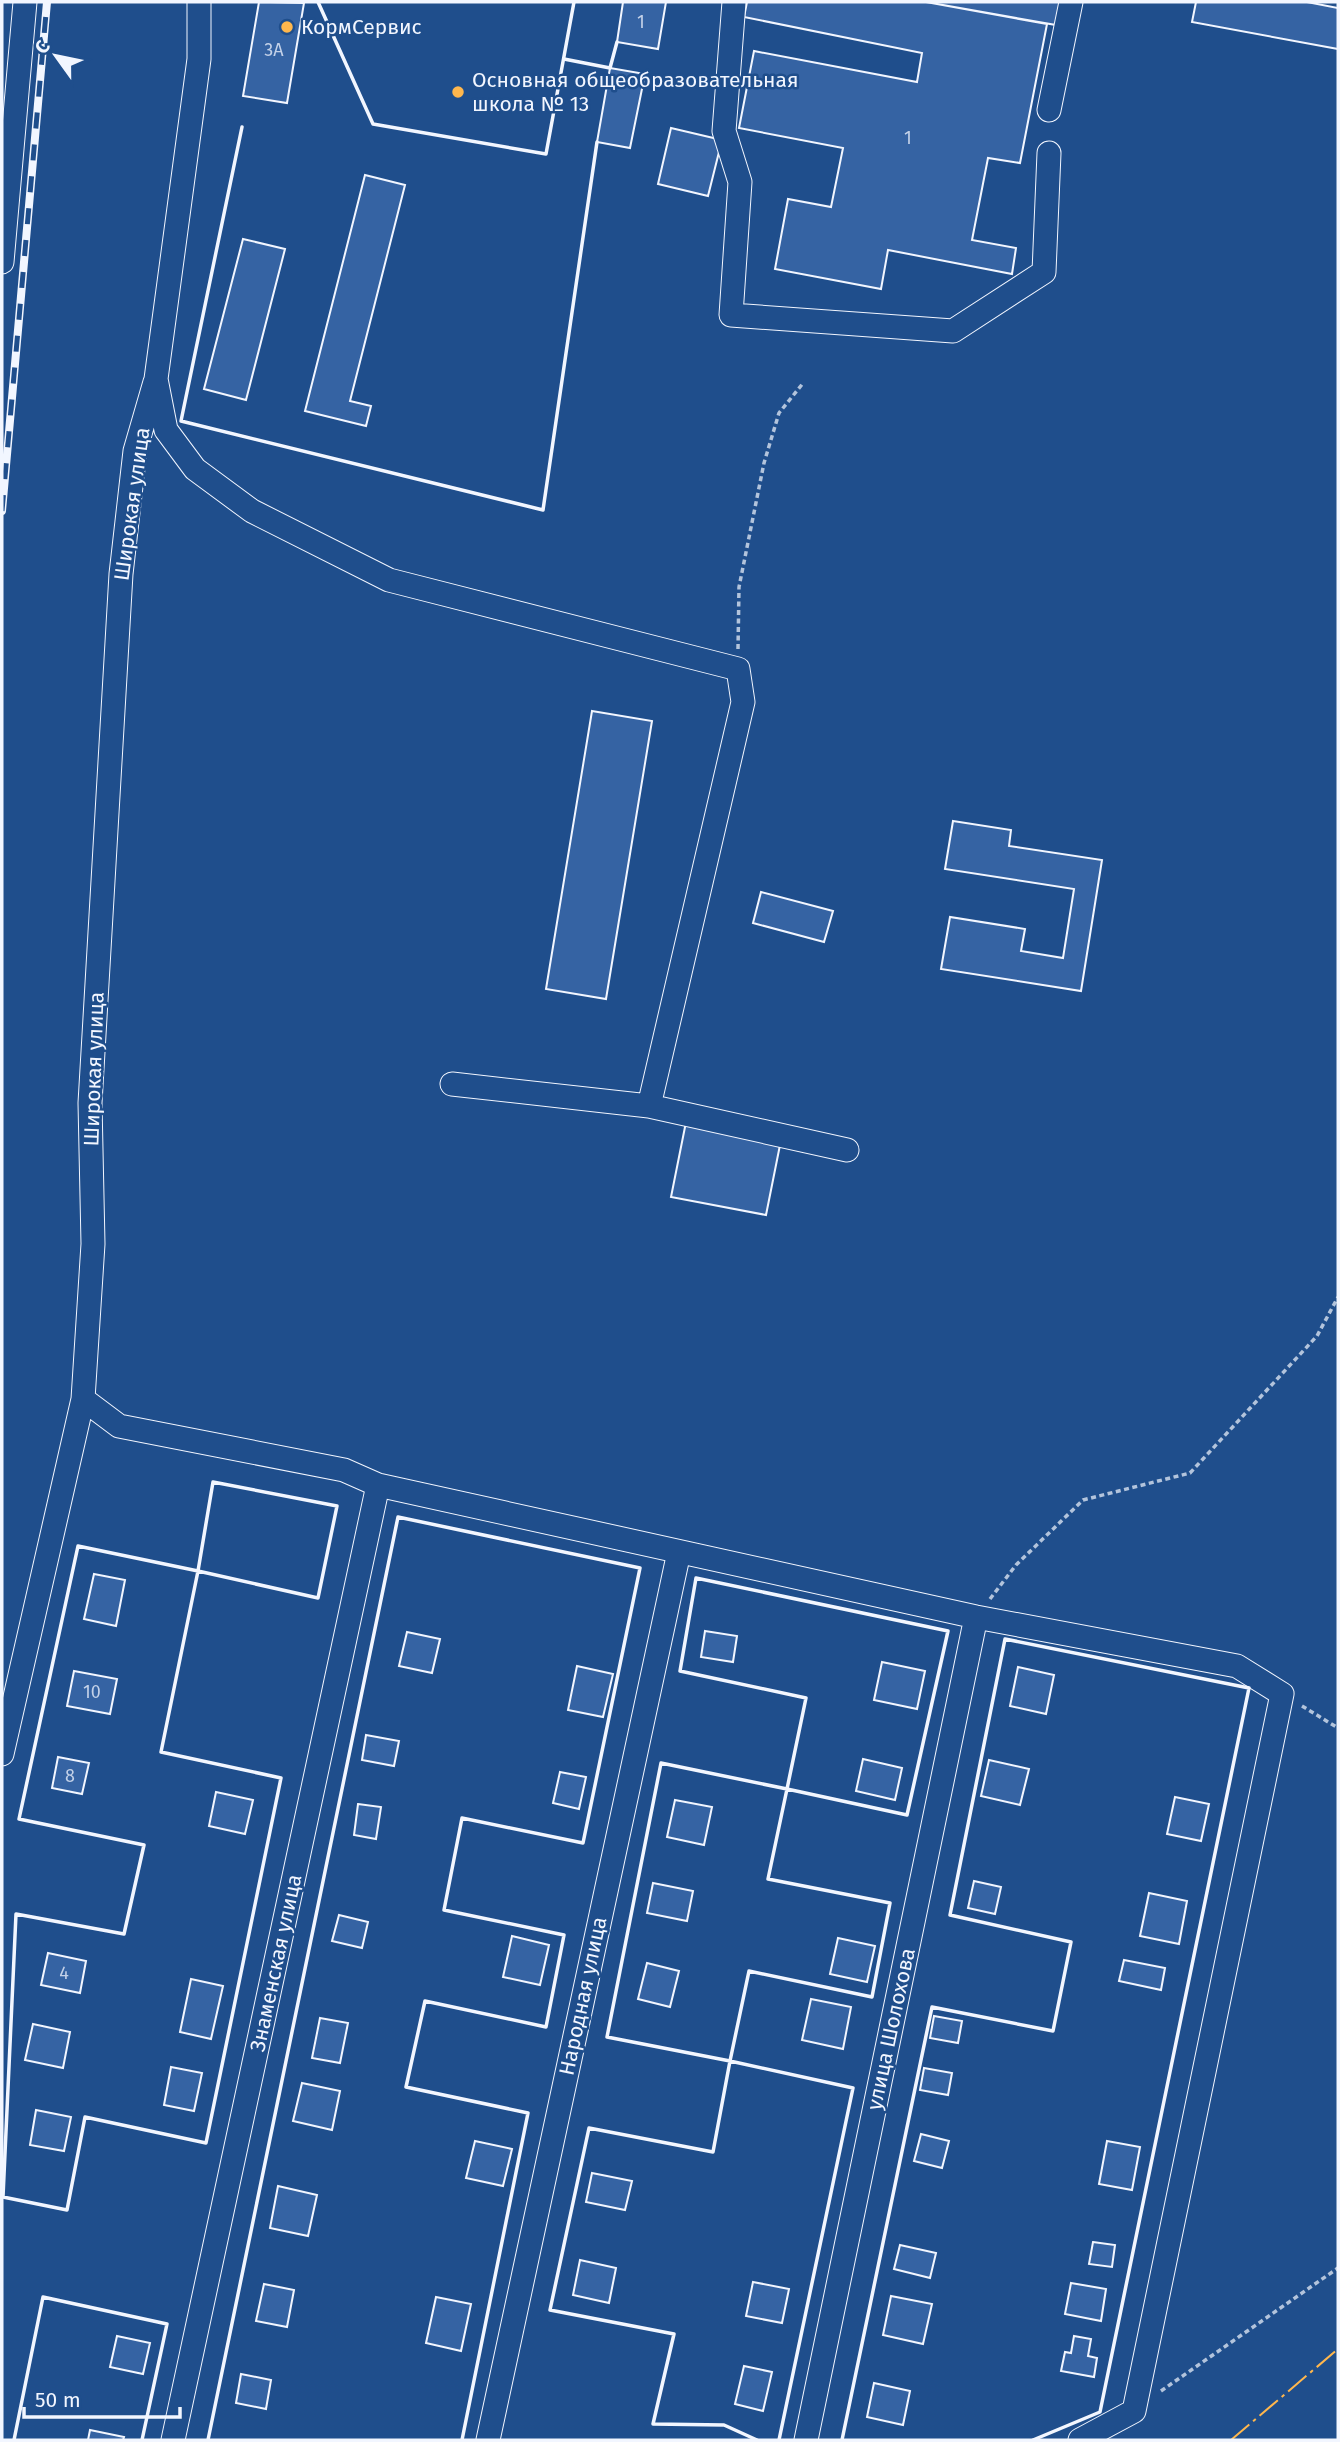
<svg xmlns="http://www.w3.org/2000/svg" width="1340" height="2442" viewBox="0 0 1340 2442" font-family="'Fira Sans',sans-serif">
<rect width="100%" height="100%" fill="#1f4e8c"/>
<path fill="#3563a3" stroke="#f2f6ff" stroke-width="2" d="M259,2L304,3L287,103L243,96Z
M623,2H666L658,49L617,42Z
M747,2H926L1047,24L1020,163L988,158L972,240L1016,248L1012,274L888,250L881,289L775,269L788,199L831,207L843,148L739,128L754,51L917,82L922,53L744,17Z
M926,2H1060L1056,25Z
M1196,2H1307L1338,8V49L1192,22Z
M610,68L645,74L630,148L597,142Z
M671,128L722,140L708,196L658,184Z
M365,175L405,185L350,401L371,406L366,426L305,411Z
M243,239L285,249L246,400L204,389Z
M592,711L652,721L606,999L546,989Z
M953,821L1011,830L1009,846L1102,860L1081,991L941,969L950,917L1025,929L1021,951L1063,958L1074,889L945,869Z
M761,892L833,911L824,942L753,923Z
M686,1122L781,1140L766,1215L671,1197Z
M94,1574L125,1580L116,1626L84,1619Z
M705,1631L737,1636L733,1662L701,1657Z
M407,1632L440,1639L432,1673L399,1666Z
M882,1662L925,1671L917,1709L874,1700Z
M577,1666L613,1674L603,1717L568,1710Z
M1018,1667L1054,1675L1046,1714L1010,1706Z
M74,1671L117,1679L110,1714L67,1706Z
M366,1735L399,1741L394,1766L362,1760Z
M58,1757L89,1763L82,1794L52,1788Z
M863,1759L902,1768L895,1800L856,1791Z
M989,1760L1029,1769L1020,1805L981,1796Z
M560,1772L586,1777L579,1809L553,1803Z
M216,1792L253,1800L245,1834L209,1826Z
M1175,1797L1209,1804L1201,1841L1167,1834Z
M675,1800L712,1807L704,1845L667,1837Z
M358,1804L381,1807L376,1839L354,1835Z
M974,1881L1001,1887L995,1914L968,1908Z
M653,1883L693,1891L687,1921L647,1913Z
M1149,1893L1187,1901L1179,1944L1140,1936Z
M339,1915L368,1922L362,1948L332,1941Z
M512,1936L549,1945L540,1985L503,1977Z
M838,1938L875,1946L867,1982L830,1974Z
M48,1953L86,1961L80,1993L41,1985Z
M1124,1960L1165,1968L1161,1990L1119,1981Z
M647,1963L679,1971L670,2007L638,1999Z
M191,1979L223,1986L211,2039L180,2032Z
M811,1999L851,2007L843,2049L802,2040Z
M934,2016L962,2021L958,2043L930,2038Z
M320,2018L348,2023L340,2063L312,2058Z
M33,2024L70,2032L63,2068L25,2060Z
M171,2067L202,2073L194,2111L164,2105Z
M924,2068L952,2073L948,2095L920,2090Z
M302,2083L340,2091L332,2130L293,2121Z
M36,2110L71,2117L64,2151L30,2145Z
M921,2134L949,2141L942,2168L914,2161Z
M475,2141L512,2149L503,2186L466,2178Z
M1107,2141L1140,2147L1132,2190L1099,2184Z
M592,2173L632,2181L625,2210L586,2202Z
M278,2186L317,2195L308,2236L270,2228Z
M1093,2242L1115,2245L1112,2267L1089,2264Z
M900,2245L936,2253L930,2278L894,2269Z
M580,2260L616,2268L609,2303L573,2295Z
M753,2282L789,2289L782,2323L746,2316Z
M1071,2283L1106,2289L1101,2321L1065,2314Z
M264,2284L294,2290L287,2327L256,2321Z
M891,2296L932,2304L923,2344L883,2335Z
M436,2297L471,2304L461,2351L426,2343Z
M117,2336L150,2343L143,2374L110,2367Z
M1074,2336L1091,2339L1088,2356L1097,2358L1094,2377L1061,2371L1065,2352L1071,2353Z
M744,2366L772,2372L763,2411L735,2404Z
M241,2374L271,2380L266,2409L236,2403Z
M874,2383L910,2391L903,2425L867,2417Z
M90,2430L124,2437L123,2440H88Z"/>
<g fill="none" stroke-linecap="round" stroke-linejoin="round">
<defs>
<path id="minor" d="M199,2V59L156,379L166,430L195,469L252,511L389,580L738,669L743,702L649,1106
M734,2L724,131L740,182L731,315L953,331L1044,272L1049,153
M1049,110L1071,2
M2,262L25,2
M452,1084L649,1106L847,1150
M83,1399L119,1426L344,1470L378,1485L976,1617L1237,1666L1282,1694L1134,2411L1080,2440
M2,1754L83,1399L93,1244L90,1103L121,574L135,451L155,382
M173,2440L378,1485
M488,2440L679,1552
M806,2440L976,1617"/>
</defs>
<use href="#minor" stroke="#f2f6ff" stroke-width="25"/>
<path stroke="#b3c4dc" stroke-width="3.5" stroke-dasharray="5 3.5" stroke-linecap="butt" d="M738,649L739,587L764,463L779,413L804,382
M990,1599L1016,1565L1083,1500L1190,1473L1317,1336L1338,1297
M1302,1706L1338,1728
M1161,2391L1338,2268"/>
<use href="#minor" stroke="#1f4e8c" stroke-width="23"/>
<defs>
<path id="rail" d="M2,511L47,2"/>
</defs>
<use href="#rail" stroke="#f2f6ff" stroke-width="8"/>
<use href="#rail" stroke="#1f4e8c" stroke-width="5" stroke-dasharray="16" stroke-linecap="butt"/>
<path stroke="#f2f6ff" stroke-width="3.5" d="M318,2L373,124L546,154L574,2
M564,59L610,68L617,42
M242,127L181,421L543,510L597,142
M213,1482L337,1506L318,1598L198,1571Z
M78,1546L198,1571L161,1752L281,1778L206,2143L85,2117L67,2210L3,2197L16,1914L124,1934L144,1845L19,1819Z
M696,1578L948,1631L907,1815L787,1789L806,1698L680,1671Z
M661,1763L787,1789L768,1879L890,1903L872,1997L749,1971L730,2061L607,2037Z
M14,2440L43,2297L167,2324L142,2440
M208,2440L398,1517L640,1568L583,1843L462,1818L444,1910L564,1935L546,2027L425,2001L406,2087L528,2113L462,2440
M757,2440L724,2425L653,2424L674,2334L550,2310L589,2128L713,2152L730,2061L853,2088L779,2440
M842,2440L932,2007L1053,2031L1071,1942L950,1915L1005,1639L1249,1688L1100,2412L1033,2440"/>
<path stroke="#ffb74d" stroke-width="2" stroke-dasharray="24 5 3.5 5" stroke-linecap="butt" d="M1231,2440L1338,2349"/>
</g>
<g fill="#ffb74d" stroke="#1f4e8c" stroke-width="2.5">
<circle cx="287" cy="27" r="7"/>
<circle cx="458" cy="92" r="7"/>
</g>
<g text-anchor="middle" stroke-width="5" stroke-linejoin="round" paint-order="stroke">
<g font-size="18" fill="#c3d1e8">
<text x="641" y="28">1</text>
<text x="274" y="56">3А</text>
<text x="908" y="144">1</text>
<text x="92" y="1698">10</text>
<text x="70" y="1782">8</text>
<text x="64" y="1979">4</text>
</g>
<g font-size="21" fill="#f2f6ff" stroke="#1f4e8c" text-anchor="start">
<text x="301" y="34">КормСервис</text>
<text x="472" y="87">Основная общеобразовательная<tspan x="472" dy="24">школа № 13</tspan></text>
</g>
<g font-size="21" fill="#f2f6ff" stroke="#1f4e8c">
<text transform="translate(132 504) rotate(-82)" y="7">Широкая улица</text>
<text transform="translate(94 1069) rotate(-88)" y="7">Широкая улица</text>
<text transform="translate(276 1963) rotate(-78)" y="7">Знаменская улица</text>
<text transform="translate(583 1996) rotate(-78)" y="7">Народная улица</text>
<text transform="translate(891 2029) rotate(-78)" y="7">улица Шолохова</text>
</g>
</g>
<rect width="1340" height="2442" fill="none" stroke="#f2f6ff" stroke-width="7"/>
<g transform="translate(56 56) rotate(303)" stroke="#1f4e8c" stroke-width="5" paint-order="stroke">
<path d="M0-5L12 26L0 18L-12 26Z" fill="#f2f6ff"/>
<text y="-10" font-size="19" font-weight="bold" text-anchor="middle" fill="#f2f6ff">С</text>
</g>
<path d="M24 2407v10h156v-10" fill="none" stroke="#f2f6ff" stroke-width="3.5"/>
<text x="35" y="2407" font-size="21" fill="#f2f6ff" stroke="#1f4e8c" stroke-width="5" paint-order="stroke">50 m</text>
</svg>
